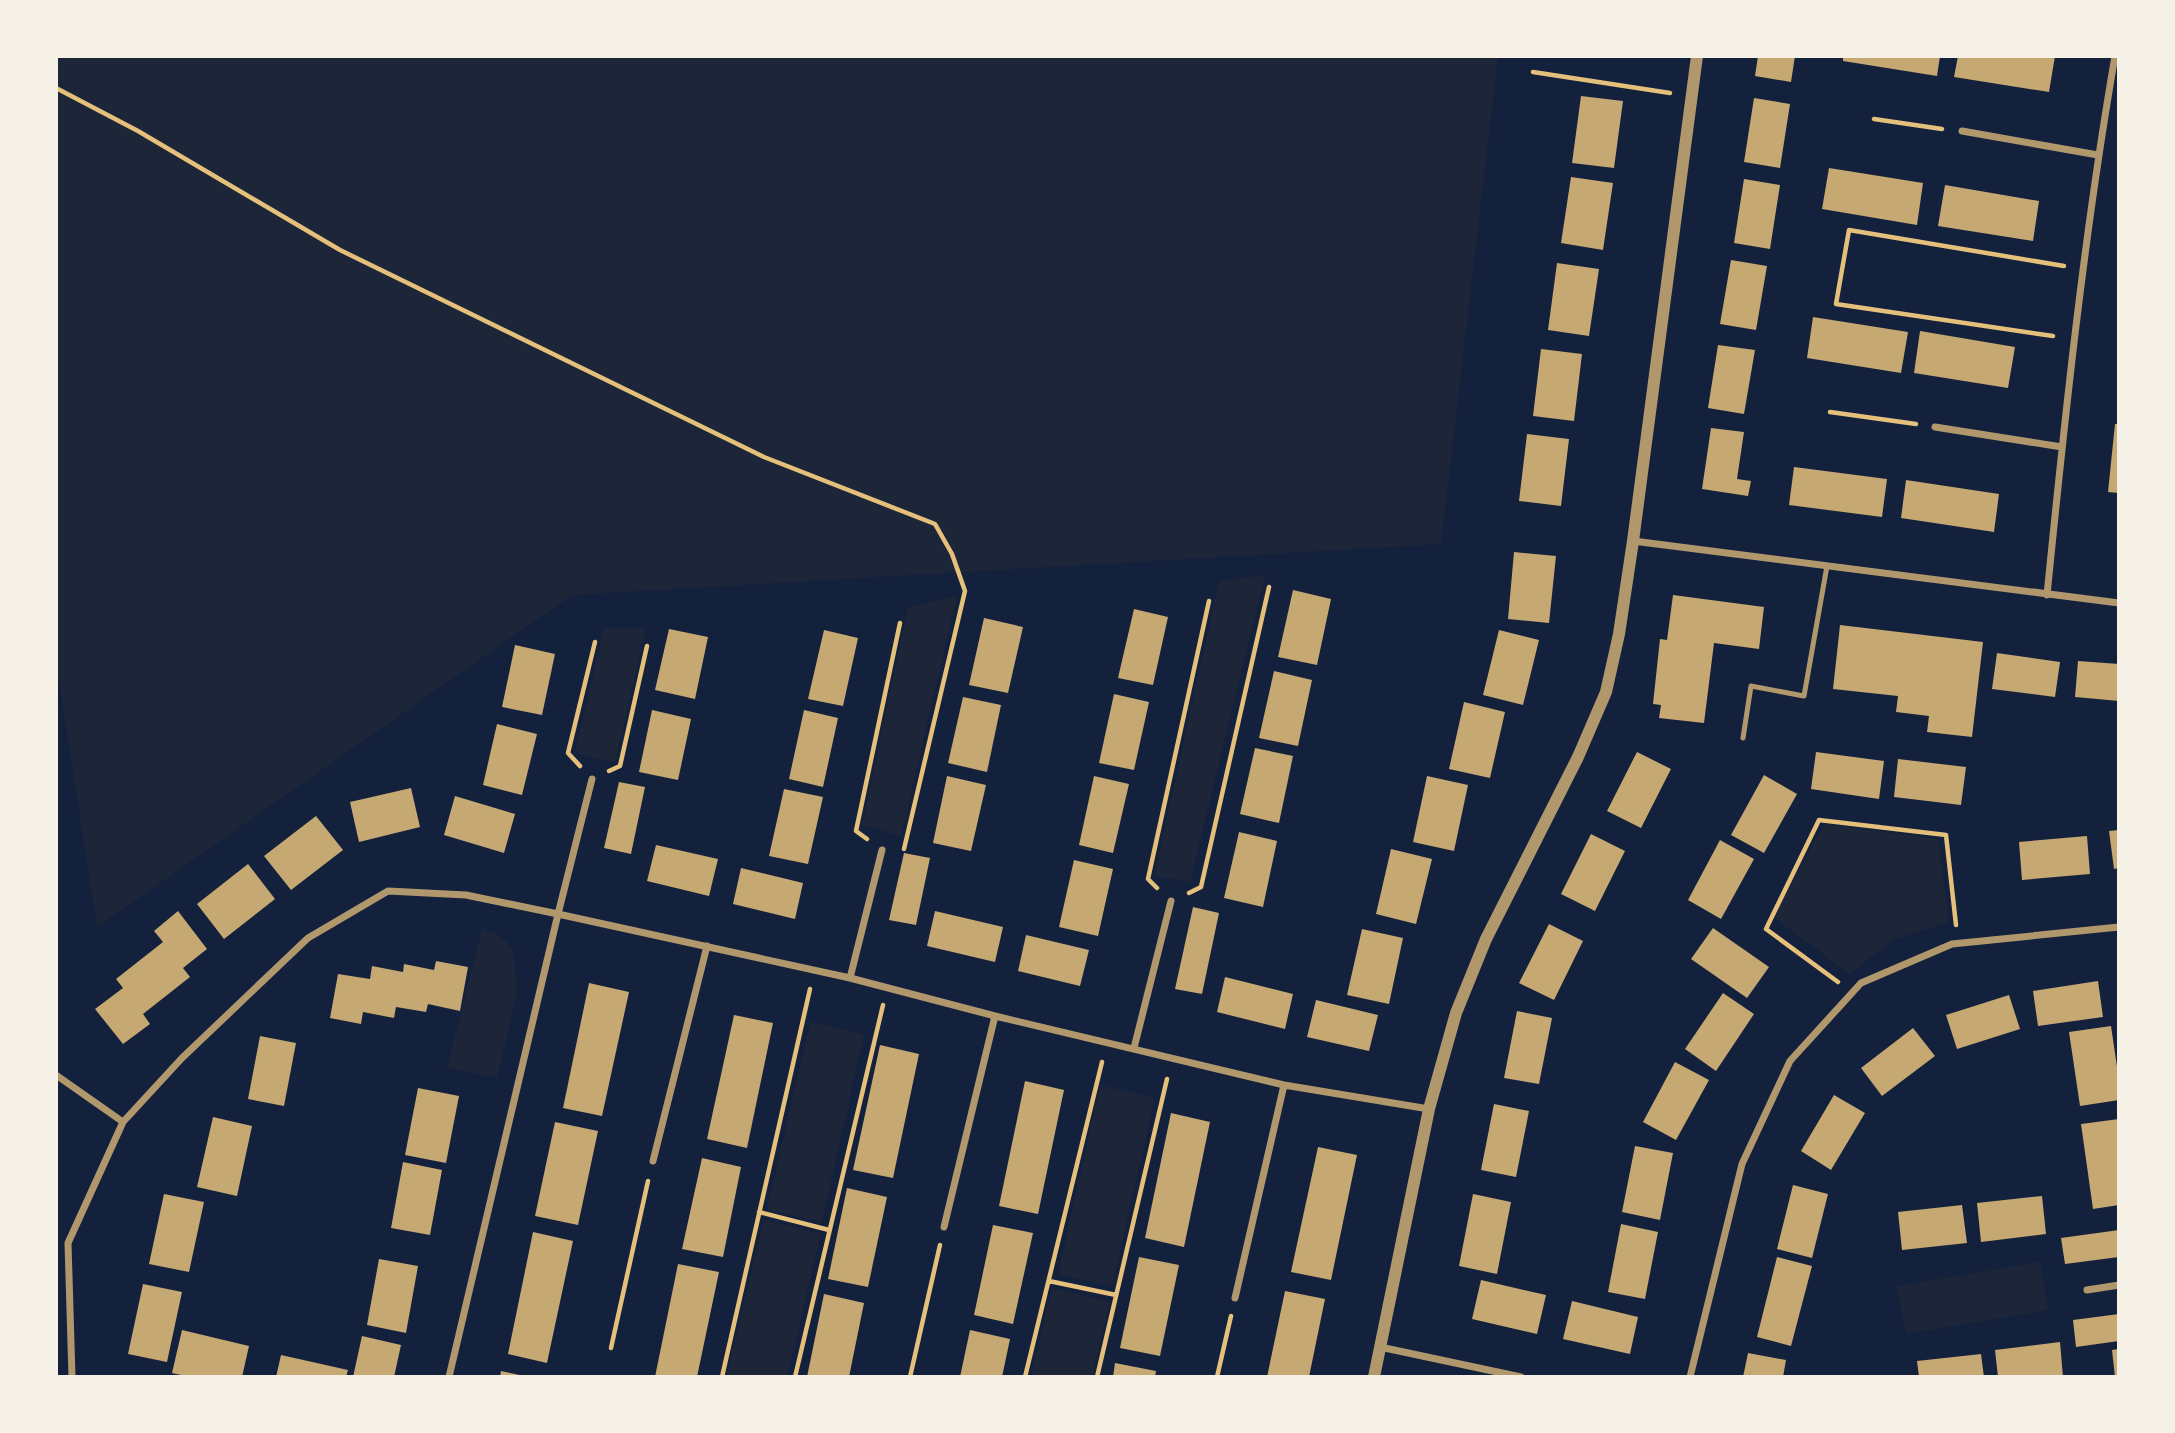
<svg xmlns="http://www.w3.org/2000/svg" width="2175" height="1433" viewBox="0 0 2175 1433" font-family="'Public Sans',sans-serif">
<rect width="100%" height="100%" fill="#14213d"/>
<path fill="#1d2539" d="M56,56H1498L1441,544L572,595L97,927L56,661Z
M1265,575L1190,882L1154,876L1219,581Z
M957,596L901,836L862,825L908,607Z
M604,628H646L615,763L575,752Z
M1824,824L1938,839L1949,922L1893,940L1850,974L1773,917Z
M482,929L498,934L513,949L515,967L517,994L497,1078L447,1068Z
M810,1022L864,1034L822,1222L767,1210Z
M1100,1085L1155,1098L1112,1286L1058,1274Z
M764,1220L821,1234L787,1377H729L726,1376Z
M2040,1262L2048,1310L1906,1334L1897,1286Z
M1052,1288L1110,1302L1092,1377H1031Z"/>
<path fill="#c6a872" d="M1758,56H1795L1791,82L1755,76Z
M1843,56H1940L1937,76L1843,61Z
M1958,56H2055L2049,92L1954,77Z
M1581,96L1623,101L1614,168L1572,163Z
M1754,98L1790,104L1780,168L1744,162Z
M1829,168L1923,183L1917,225L1822,209Z
M1571,177L1613,183L1603,250L1561,243Z
M1744,179L1780,185L1770,249L1734,243Z
M1945,185L2039,201L2033,241L1938,226Z
M1731,260L1767,266L1756,330L1720,324Z
M1557,263L1599,269L1589,336L1548,330Z
M1813,317L1908,332L1901,373L1807,358Z
M1920,331L2015,347L2008,388L1914,373Z
M1718,345L1755,350L1744,414L1708,408Z
M1541,349L1582,354L1574,421L1533,416Z
M2115,424H2119V493L2108,492Z
M1711,428L1744,432L1737,479L1751,481L1748,496L1702,489Z
M1527,434L1569,439L1561,506L1519,501Z
M1794,467L1887,479L1882,517L1789,505Z
M1906,480L1999,494L1994,532L1901,518Z
M1514,552L1556,556L1549,623L1508,619Z
M1293,590L1331,599L1317,665L1278,657Z
M1673,595L1764,607L1759,649L1714,643L1704,723L1659,718L1661,705L1653,704L1660,639L1667,640Z
M1134,609L1168,617L1153,685L1118,678Z
M984,618L1023,627L1008,693L969,685Z
M1840,625L1983,642L1972,737L1927,732L1929,716L1896,712L1898,696L1833,689Z
M669,629L708,637L695,699L655,690Z
M824,630L858,638L843,706L808,699Z
M1499,630L1539,640L1523,705L1483,695Z
M515,645L555,654L542,715L502,707Z
M1997,653L2060,662L2055,697L1992,689Z
M2078,661L2119,664V701L2075,697Z
M1274,671L1312,680L1298,746L1259,738Z
M1114,694L1149,702L1134,770L1099,763Z
M963,697L1001,705L987,772L948,763Z
M1464,702L1505,712L1490,778L1449,769Z
M652,710L691,719L678,780L639,772Z
M804,710L838,718L823,787L789,779Z
M497,724L537,734L522,795L483,785Z
M1255,748L1293,756L1279,823L1240,814Z
M1637,752L1671,769L1641,828L1607,811Z
M1816,752L1884,761L1879,799L1811,789Z
M1898,759L1966,767L1961,805L1894,797Z
M1764,775L1797,794L1764,853L1731,835Z
M947,776L986,785L971,851L933,843Z
M1094,776L1129,784L1113,853L1079,845Z
M1427,776L1468,785L1454,851L1413,842Z
M619,782L645,787L631,854L604,848Z
M411,788L420,827L359,842L350,802Z
M784,789L823,797L808,864L769,856Z
M455,796L515,814L504,853L444,835Z
M316,816L343,850L291,890L264,856Z
M2119,830V868L2114,869L2109,831Z
M1239,832L1277,841L1263,907L1224,898Z
M1591,834L1625,851L1595,911L1561,894Z
M2087,836L2090,874L2022,880L2019,842Z
M1720,840L1754,859L1721,919L1688,900Z
M656,845L718,859L709,896L647,881Z
M1391,849L1432,859L1416,924L1376,914Z
M904,853L930,858L916,925L889,920Z
M1074,860L1113,869L1098,936L1059,927Z
M248,864L275,899L224,939L197,904Z
M741,868L803,883L795,919L733,904Z
M1193,907L1219,913L1202,994L1175,989Z
M178,911L207,949L183,968L190,977L143,1014L150,1024L123,1044L95,1009L123,988L116,979L163,942L154,931Z
M935,911L1003,927L995,962L927,946Z
M1549,924L1583,941L1554,1000L1519,983Z
M1713,928L1769,967L1747,998L1691,959Z
M1362,929L1403,938L1389,1004L1347,995Z
M1026,935L1089,950L1080,986L1018,971Z
M436,961L468,967L460,1011L428,1004L426,1012L396,1007L394,1018L363,1012L361,1024L330,1018L338,974L370,979L372,966L403,972L404,964L434,970Z
M1225,977L1293,994L1285,1029L1217,1012Z
M2098,981L2103,1017L2038,1026L2033,991Z
M589,983L629,992L602,1116L563,1108Z
M1723,993L1754,1014L1716,1071L1685,1049Z
M2009,995L2020,1029L1957,1049L1946,1015Z
M1316,1000L1378,1015L1369,1051L1307,1037Z
M1517,1011L1552,1018L1539,1084L1504,1078Z
M734,1015L773,1023L747,1148L707,1139Z
M2111,1026L2119,1080V1100L2080,1106L2069,1032Z
M1913,1028L1935,1056L1882,1096L1861,1068Z
M260,1036L296,1043L284,1106L248,1099Z
M880,1045L919,1054L893,1178L853,1170Z
M1675,1062L1709,1080L1676,1140L1643,1122Z
M1025,1081L1064,1090L1038,1214L999,1206Z
M418,1088L459,1096L446,1163L405,1155Z
M1834,1095L1865,1113L1831,1170L1801,1151Z
M1494,1104L1529,1111L1516,1177L1481,1170Z
M1171,1113L1210,1122L1184,1247L1145,1238Z
M213,1117L252,1126L237,1196L197,1187Z
M2119,1119V1205L2093,1209L2081,1124Z
M555,1122L598,1131L578,1225L535,1216Z
M1635,1146L1673,1153L1660,1220L1622,1212Z
M1318,1147L1357,1155L1331,1280L1291,1272Z
M702,1158L741,1167L723,1257L682,1249Z
M403,1162L442,1170L430,1235L391,1228Z
M1793,1185L1828,1194L1812,1258L1777,1249Z
M847,1188L887,1197L868,1287L828,1279Z
M164,1194L204,1202L189,1272L149,1264Z
M1473,1194L1511,1202L1497,1274L1459,1266Z
M2042,1196L2046,1234L1981,1242L1977,1203Z
M1962,1205L1967,1243L1902,1250L1898,1212Z
M1621,1224L1658,1232L1645,1299L1608,1292Z
M993,1225L1033,1233L1013,1324L974,1315Z
M2119,1230V1257L2065,1264L2061,1238Z
M533,1232L573,1241L547,1363L508,1354Z
M1139,1257L1179,1265L1160,1356L1120,1348Z
M1777,1257L1812,1266L1791,1346L1757,1337Z
M379,1259L418,1266L406,1333L367,1325Z
M678,1264L719,1272L706,1334L697,1377H655Z
M1481,1280L1546,1295L1537,1334L1472,1319Z
M143,1284L182,1292L167,1362L128,1354Z
M1285,1291L1325,1299L1309,1377H1267Z
M824,1294L864,1303L849,1377H807Z
M1572,1301L1638,1317L1630,1354L1563,1339Z
M2119,1314V1341L2076,1347L2073,1320Z
M182,1330L249,1346L242,1377H190L172,1373Z
M970,1330L1010,1339L1002,1377H960Z
M362,1336L401,1345L394,1377H353Z
M2060,1342L2063,1377H1998L1995,1350Z
M2119,1349V1377H2115L2112,1350Z
M1748,1353L1786,1360L1783,1377H1743Z
M1981,1354L1984,1377H1919L1917,1361Z
M281,1355L348,1370L346,1377H276Z
M1115,1363L1156,1371L1155,1377H1113Z
M501,1371L524,1376V1377H500Z"/>
<g fill="none" stroke-linecap="round" stroke-linejoin="round">
<path stroke="#e5c07b" stroke-width="4.5" d="M1533,72L1670,93
M56,88L138,131L340,250L764,457L935,524L952,554L965,591L904,849
M1874,119L1942,129
M2053,336L1836,304L1849,230L2064,266
M1830,412L1916,424
M580,766L568,753L595,642
M609,771L620,766L647,646
M867,839L856,831L900,623
M1157,888L1148,879L1209,601
M1189,893L1201,887L1269,587
M1838,982L1766,929L1819,820L1946,835L1956,925
M759,1212L829,1230
M1049,1281L1116,1295
M611,1348L648,1181
M722,1377L810,989
M795,1377L883,1005
M910,1377L940,1245
M1025,1377L1102,1062
M1097,1377L1167,1079
M1217,1377L1231,1316"/>
<path stroke="#b1986c" stroke-width="5" d="M1743,738L1751,686L1804,696L1827,566"/>
<path stroke="#b1986c" stroke-width="7" d="M1962,131L2098,155
M1935,427L2062,447
M1633,541L2119,603
M2047,595C2065,415 2084,235 2115,56
M850,978L882,850
M1134,1048L1171,901
M56,1075L123,1122
M653,1161L707,946
M944,1227L995,1016
M2087,1290L2119,1285
M1235,1298L1284,1085
M1380,1347L1521,1377
M72,1377L68,1243L123,1122L182,1058L308,938L388,891L466,895L558,914L850,978L995,1016L1284,1085L1429,1109
M449,1377L558,914L592,779
M1690,1377L1742,1164L1790,1061L1861,983L1952,944L2119,927"/>
<path stroke="#b1986c" stroke-width="12" d="M1374,1377L1429,1109L1456,1013L1486,939L1578,757L1606,692L1619,634L1633,541L1697,56"/>
</g>
<rect width="2175" height="1433" fill="none" stroke="#f6f1e7" stroke-width="116"/>
</svg>
